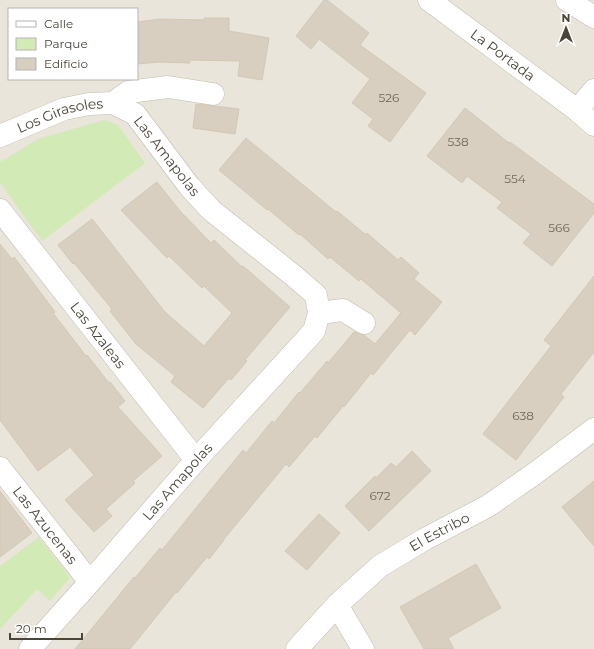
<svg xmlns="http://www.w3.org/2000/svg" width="594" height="649" viewBox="0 0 594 649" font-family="Montserrat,sans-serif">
<rect width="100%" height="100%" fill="#f6f3ec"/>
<path fill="#eae5da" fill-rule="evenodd" d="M0,0H594V649H0ZM9,9H137V79H9Z"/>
<path fill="#d2eab5" d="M104,120L118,125L145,163L42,241L0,183V162L38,139Z
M39,537L70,578L50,601L37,589L0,629V566Z"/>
<path fill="#d8cfc1" stroke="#d3c7b4" d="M324,0H327L369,33L360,45L426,93L390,142L368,126L373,119L352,103L370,79L319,39L311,49L296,36Z
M204,18H229V31L269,38L262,80L238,76L240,61L190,60V63L159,62L137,64V22L160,19L204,20Z
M196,104L239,109L235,134L193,128Z
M465,108L509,143L510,142L594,204V213L552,266L523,243L531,234L497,208L502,202L467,176L462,183L427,156Z
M246,138L336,212L337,211L366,235L367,233L398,260L401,257L419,273L414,279L442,302L415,335L410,330L373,375L371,373L344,407L343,406L317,438L315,436L289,467L286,464L224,539V540L209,559L207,557L177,593L176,592L130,649H75L134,577L135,578L160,548L162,550L243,450L246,453L272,421L274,423L299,392L300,393L327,361L328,363L354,332L364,335L375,344L401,313L361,279L359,281L330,257L328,259L300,234L299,235L268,209L267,210L219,170Z
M157,182L180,211L211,243L214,240L242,267L243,266L290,307L245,360L247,361L231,380L229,378L203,408L171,382L175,376L136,344L110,311L112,309L74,263L73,264L58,245L92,219L165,312L204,346L232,313L204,286L202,288L169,256L167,258L121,210Z
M0,244L12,259L14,257L55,312L53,313L86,356L87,355L109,383L110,382L125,401L118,407L162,456L133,481L135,483L106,509L112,516L94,532L65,500L94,475L70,447L38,471L0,420Z
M594,276V352L561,394L564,397L516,460L483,434L551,346L544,340Z
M412,451L431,471L369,531L345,506L375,476L376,478L391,463L396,467Z
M594,481V546L562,507Z
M0,491L32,533L0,557Z
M319,514L340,533L307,570L285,551Z
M476,564L501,608L448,638L454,649H424L400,607Z"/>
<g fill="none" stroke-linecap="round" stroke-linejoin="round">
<defs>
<g id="minor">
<path id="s1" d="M429,0L577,110L594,125"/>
<path d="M567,0L594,17"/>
<path d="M577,110L594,90"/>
<path id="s2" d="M0,136L64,109L89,104L113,103L128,92L168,87L213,94"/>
<path id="s3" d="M0,210L196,460"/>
<path d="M319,313L343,310L364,323"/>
<path id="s4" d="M0,468L90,582"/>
<path d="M337,605L363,649"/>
<path id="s5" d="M30,649L90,582L196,460L314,331L319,313L316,295L294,276L211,210L189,186L135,114L113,103"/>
<path id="s6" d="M297,649L337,605L380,566L425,539L488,506L534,474L594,429"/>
</g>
</defs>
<use href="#minor" stroke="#c2bbae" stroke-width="23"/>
<use href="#minor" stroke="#fff" stroke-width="22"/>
</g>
<g text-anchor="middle" stroke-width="3" stroke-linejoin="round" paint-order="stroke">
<g font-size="12" fill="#6e675b">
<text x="389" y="102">526</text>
<text x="458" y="146">538</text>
<text x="515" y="183">554</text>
<text x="559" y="232">566</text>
<text x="523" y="420">638</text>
<text x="380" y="500">672</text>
</g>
<g font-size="14" fill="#4b4439" stroke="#fff">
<text dy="5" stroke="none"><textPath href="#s1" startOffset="92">La Portada</textPath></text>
<text dy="5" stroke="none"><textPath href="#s2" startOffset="64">Los Girasoles</textPath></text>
<text transform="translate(167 156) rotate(52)" y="5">Las Amapolas</text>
<text dy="5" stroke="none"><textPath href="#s3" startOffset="159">Las Azaleas</textPath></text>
<text dy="5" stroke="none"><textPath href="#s5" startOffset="223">Las Amapolas</textPath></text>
<text dy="5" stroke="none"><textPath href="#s4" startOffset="73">Las Azucenas</textPath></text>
<text dy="5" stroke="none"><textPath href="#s6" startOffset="186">El Estribo</textPath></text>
</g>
</g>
<rect x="8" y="8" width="130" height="72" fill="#ffffff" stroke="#b7b4b0"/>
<rect x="16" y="21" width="20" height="6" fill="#ffffff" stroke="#b7b4b0"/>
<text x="44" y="28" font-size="12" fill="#4b4439">Calle</text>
<rect x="16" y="38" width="20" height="12" fill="#d2eab5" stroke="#b7b4b0"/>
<text x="44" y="48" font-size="12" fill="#4b4439">Parque</text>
<rect x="16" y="58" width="20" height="12" fill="#d8cfc1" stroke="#b7b4b0"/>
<text x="44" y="68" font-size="12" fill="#4b4439">Edificio</text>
<g transform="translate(566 28)" stroke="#ffffff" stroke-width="3" paint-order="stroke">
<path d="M0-3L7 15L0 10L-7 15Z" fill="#4b4439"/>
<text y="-6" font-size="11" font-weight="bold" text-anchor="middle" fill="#4b4439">N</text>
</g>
<path d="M10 633v6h72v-6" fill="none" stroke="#4b4439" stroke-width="2"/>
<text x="16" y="633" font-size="12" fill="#4b4439" stroke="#ffffff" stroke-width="3" paint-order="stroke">20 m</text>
</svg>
